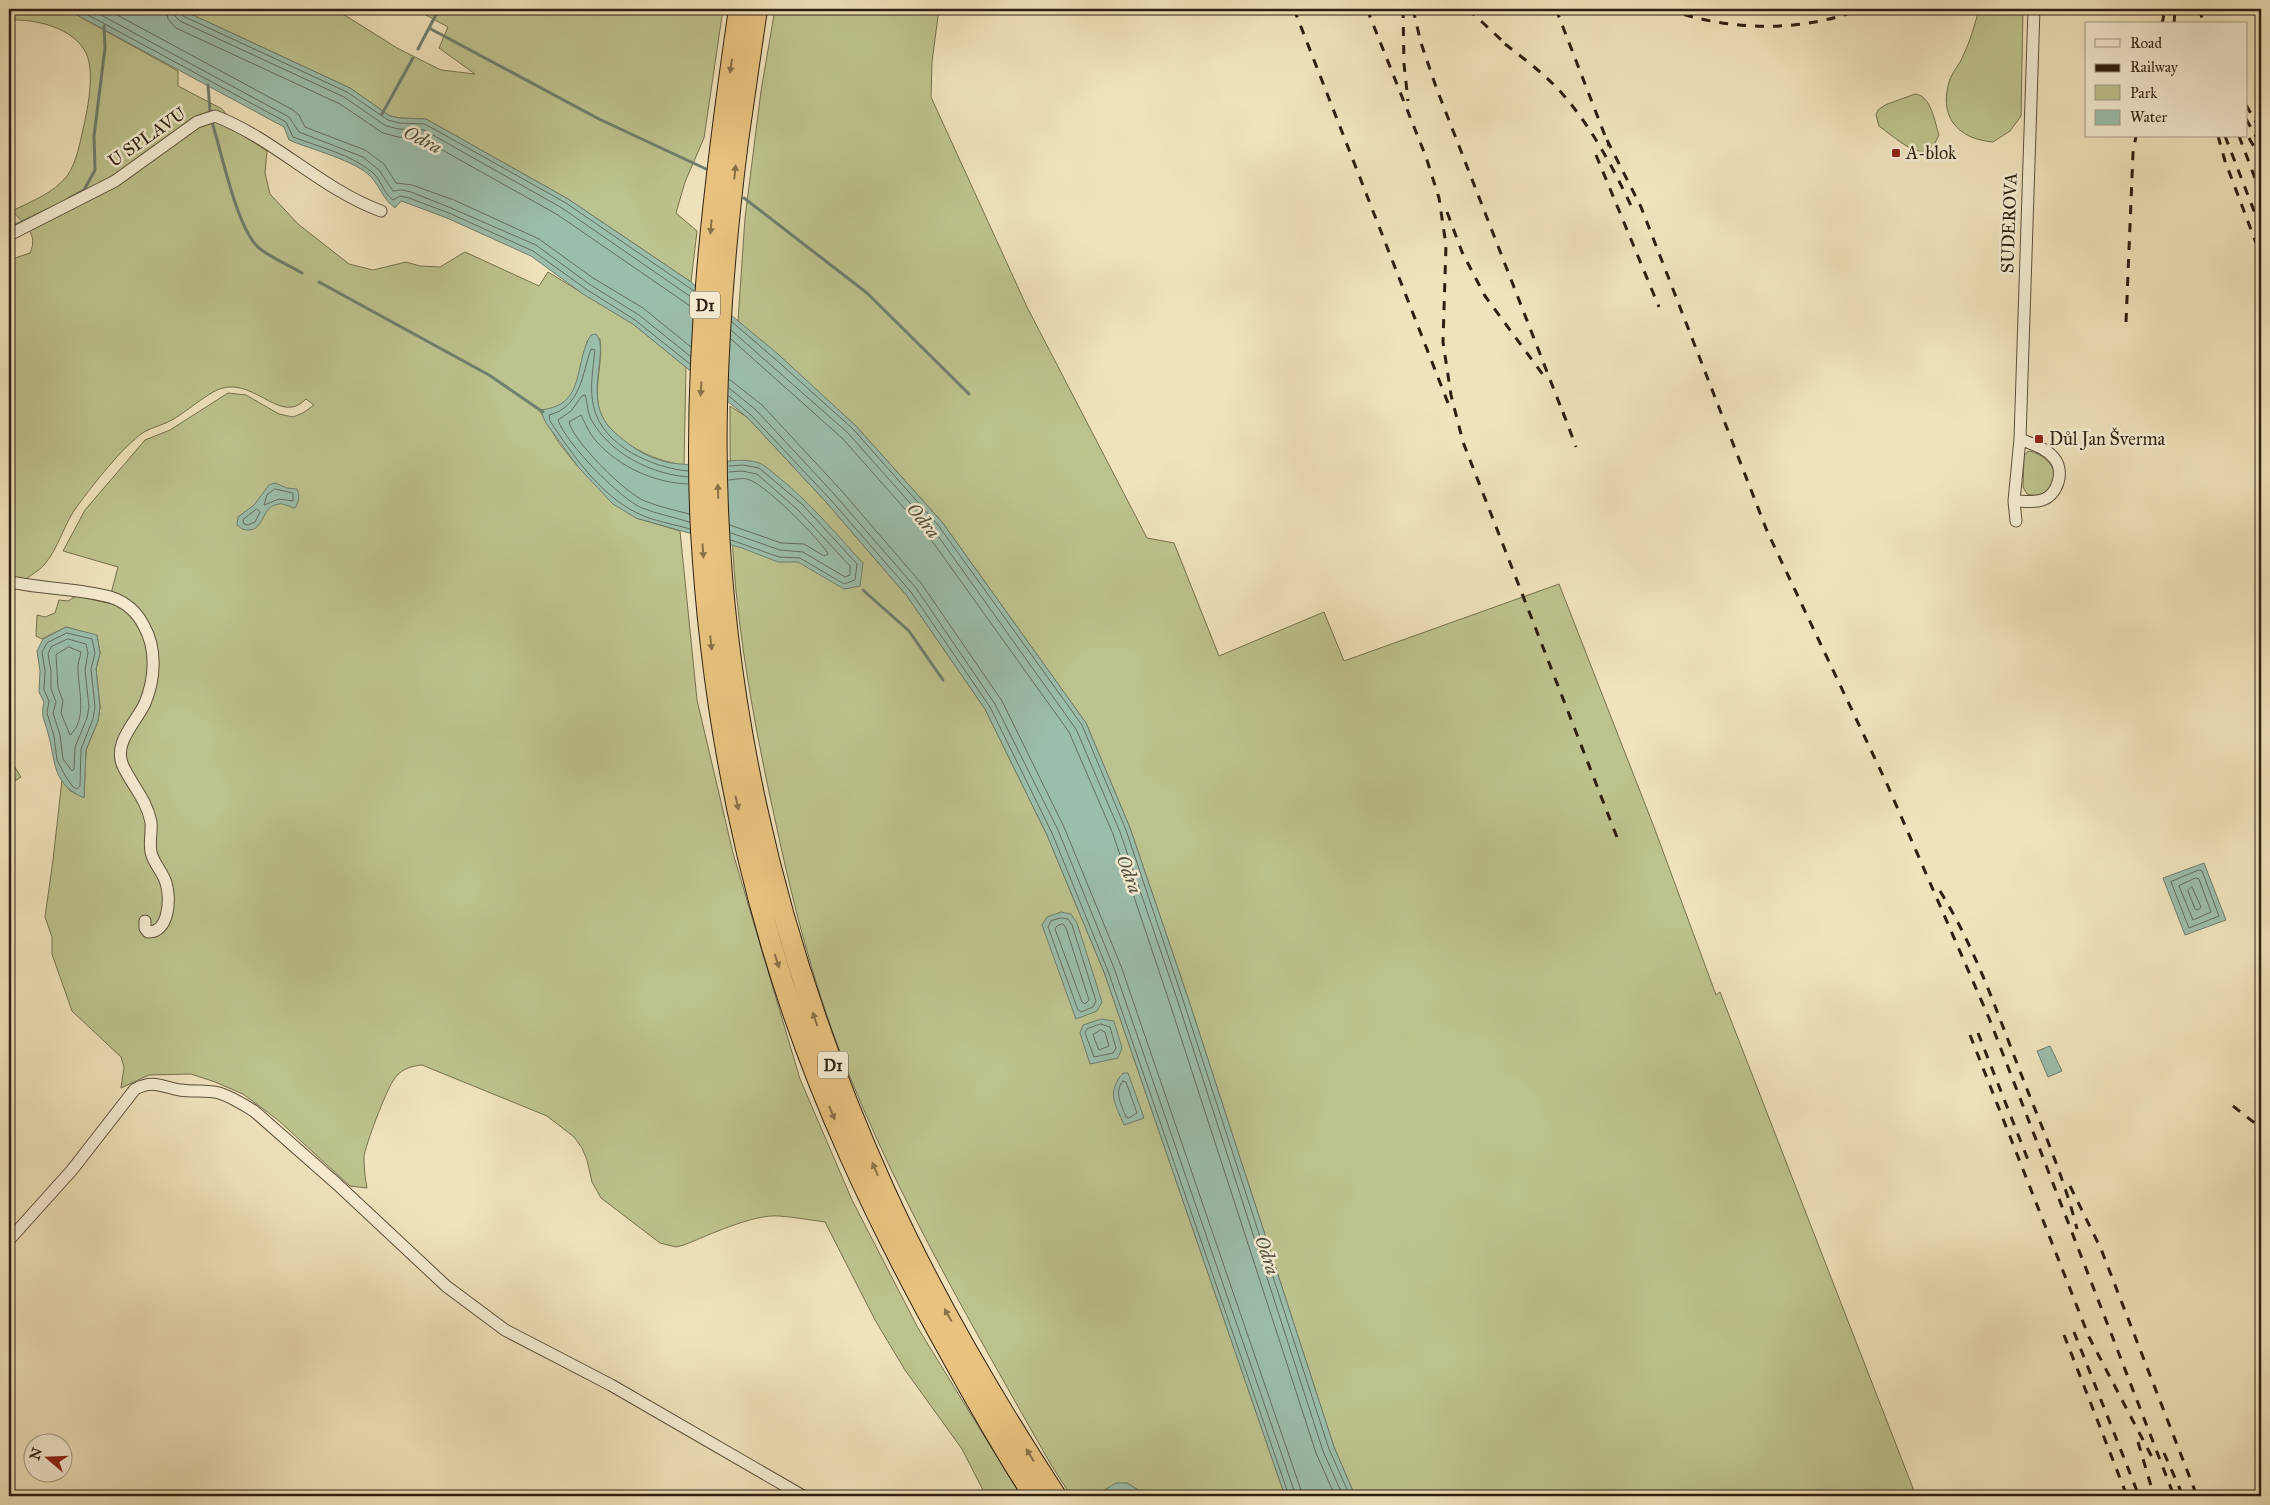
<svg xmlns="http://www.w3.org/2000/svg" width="2270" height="1505" viewBox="0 0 2270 1505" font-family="'IM FELL Great Primer',serif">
<rect width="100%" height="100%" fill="#f0e3bc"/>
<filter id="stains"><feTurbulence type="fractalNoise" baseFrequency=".004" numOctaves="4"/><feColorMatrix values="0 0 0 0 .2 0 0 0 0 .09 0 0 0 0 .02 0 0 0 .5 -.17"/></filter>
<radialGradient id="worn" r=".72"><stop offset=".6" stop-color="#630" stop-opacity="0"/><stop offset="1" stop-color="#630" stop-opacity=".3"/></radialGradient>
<path fill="#bdc38e" stroke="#75714f" d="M9,9H66L178,71V86L222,109L246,137L267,151L265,173L270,194L298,224L349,264L373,270L406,262L420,266L440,267L465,252L539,286L548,272L633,324L686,367L684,465C654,462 603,438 598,404C595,382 603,360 600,339L587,341C583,362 579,397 556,408C551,410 545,410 540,411L559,443L579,468L636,518L680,531L697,700L733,853L800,1079L852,1200L918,1328L1021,1496H986L962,1449L905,1370L875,1320L825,1222C810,1220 794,1217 779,1216C753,1214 709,1235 684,1245L676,1247L660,1243L601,1198L592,1182L587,1160L582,1148L574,1137L547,1116L422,1065C410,1066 399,1070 393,1081C386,1091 365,1146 364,1157C364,1168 365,1178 367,1188L350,1186L278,1120L243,1094L215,1082L191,1074L149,1075L121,1088L124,1067L121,1057L72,1011L52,954V937L45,917L53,860L62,780L70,791L84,797L86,750L98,721L100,707L96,669L100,653L97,636L66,627L42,639L36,636L37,615L45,617L55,613L59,600L68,601L76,596L112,604L110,597L118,567L63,551L85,510L145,440L170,430L228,393L246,395L279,414L293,417L303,413L314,405L306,399C279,428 251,370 213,392C199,400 186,412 172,420C163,425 153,427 144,432C122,447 94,484 78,505C64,523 59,548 44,565C40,570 32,574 26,579L9,577V260L30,253C39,234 24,224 12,211C30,202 54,193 67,176C77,162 80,142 84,125C88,106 95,72 86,53C73,27 35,19 9,20Z
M180,9H335L397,48L441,70L475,74L439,48L448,27L415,9H723L704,138L685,182L676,213L697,231L691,282L568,199L426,119L400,118L390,116L350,88Z
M775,9H939L932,62L931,97L1027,307L1147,538L1174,543L1219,656L1324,612L1344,661L1559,584L1654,827L1716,995L1720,992L1916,1496H1355L1334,1447L1188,998L1130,828L1086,723L942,522L856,426L738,321L745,218L761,91Z
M1979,9H2023L2021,116L2010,131L1993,142C1956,139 1938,115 1950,79C1953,71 1960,64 1963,56C1970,42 1975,24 1979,9Z
M1915,94C1931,95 1935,123 1939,135L1934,145L1925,152C1908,151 1893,136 1879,126L1876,115L1878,110L1885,105Z
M730,406L748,418L826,502L907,596L985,709L1047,835L1104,972L1285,1496H1148L1127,1483L1106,1489L1110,1496H1071L1050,1463C975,1330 898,1200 842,1057C813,982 793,904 776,824C759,747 744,670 736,591C730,530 730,468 730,406Z
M2030,451C2071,464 2053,503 2027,494L2023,487L2024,456L2027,452Z
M9,758L21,777L9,785Z"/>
<path fill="#9bbeac" stroke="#6f7e6e" d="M66,9H180L350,88L390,116L400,118L426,119L568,199L691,282L778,354L856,426L942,522L1086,723L1130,828L1188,998L1334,1447L1355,1496H1285L1104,972L1047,835L985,709L907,596L826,502L748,418L633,324L583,294L531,256L447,218L407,203L401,201L395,208C382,198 381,188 371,177C357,161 310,149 289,140L284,127Z
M596,334C611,350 580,401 613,431C646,461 670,468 714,463C729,461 744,458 759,463C765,465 772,472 777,476C809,501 835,533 863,563L860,586L844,589L798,562H778L742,548L636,518L613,504L579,468L546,423L540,410C587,406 573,363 591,335Z
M275,483L287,488L297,489C300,495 299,502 295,508C289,507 284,503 279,504C259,506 266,536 242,529L237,525L238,517L254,505L269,485Z
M66,627L97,635L100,653L96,669L100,707L98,721L86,750L84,798C53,784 56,765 49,737C46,722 40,718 44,702L39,692L40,671L37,651L43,639Z
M2204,863L2226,920L2185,935L2163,878Z
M1061,912L1071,914L1077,923L1102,1002L1097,1011L1076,1019L1042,925L1047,917Z
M1101,1019L1114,1021L1122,1048L1118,1058L1090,1064L1080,1033L1083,1025Z
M2050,1046L2062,1071L2048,1077L2037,1051Z
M1123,1073H1128L1144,1118L1124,1125C1115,1103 1106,1093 1123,1073Z
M1116,1483H1127L1148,1496H1110L1106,1489Z"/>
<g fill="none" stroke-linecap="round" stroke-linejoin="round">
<path stroke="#646e5e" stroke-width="1" d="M77,9L286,122L293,137C319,147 350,154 372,172C381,179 383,193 393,200L400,196L409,198L449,213L533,251L586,289L635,320L690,364
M90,9L289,117L299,132L363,157L379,170L393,191L402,190L411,192L451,208L536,245L589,284L639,315L690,356
M106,9L293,110L299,115L305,127L365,150L384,164L396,183L412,185L454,200L539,239L593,278L643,308L691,347
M166,9L168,19L176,28L340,104L383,133L398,137L421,138L558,215L693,308
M173,9L175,16L180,21L344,97L386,126L399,129L424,130L562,208L694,299
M180,9L183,16L347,92L388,120L399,123L425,124L566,203L694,291
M732,322L774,358L853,429L938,525L1082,725L1126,830L1183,1000L1329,1449L1350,1496
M731,330L848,433L933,529L1076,729L1120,832L1178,1002L1323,1451L1343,1496
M731,339L843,439L927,534L1069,732L1113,834L1170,1004L1316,1453L1335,1496
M729,379L762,405L840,489L921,583L1002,701L1064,827L1121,966L1303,1496
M729,388L756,410L834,494L916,588L995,704L1058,830L1114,968L1296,1496
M729,396L751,415L830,499L911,592L990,707L1052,833L1108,971L1289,1496
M729,466L743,465L759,468L803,505L857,564L855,580L844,584L800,558L779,557L731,540
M688,471C653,468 603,446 594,408C589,389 593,369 595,350L591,349C582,374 581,407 549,415L550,421C572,454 600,495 637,513C653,521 673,524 690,529
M729,472L742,471L757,474L798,510L850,566V575L845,577L803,552L780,550L731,533
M688,477C651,474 611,454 592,421C587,413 588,403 585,395L582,396L571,411L558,420C565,442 620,499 642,508C657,514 674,517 689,522
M729,480C737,479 745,477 752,481C767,487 821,540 828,554L824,556L804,544L781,543L730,525
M688,484C655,483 619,467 596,441C589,433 585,423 581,415L569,422C573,441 626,494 645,501C659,507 675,510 689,514
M275,489L293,493V501L279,499L264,505L267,495Z
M257,509L260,512L255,522L248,525L244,524L243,520Z
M67,633L92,639L95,653L91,669L95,707L93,719L81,749L80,786L77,789L73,787L66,777L57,760L54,736L47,713L49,701L44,690L45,671L42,652L47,643Z
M68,639L86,644L88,653L85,670L89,707L87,718L75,747L74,769L72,771L63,759L60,735L53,713L56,702L51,689V671L48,654L51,647Z
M69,647L81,652C80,658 77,665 78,671C79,692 87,720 70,735L61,713L63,701L58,688L56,655Z
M2199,870L2202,871L2219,916L2189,928L2171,882Z
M2196,878L2199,879L2211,912L2193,920L2179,886Z
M2192,887L2201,907L2198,910L2195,909L2188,891Z
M1061,918L1068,919L1072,925L1096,1001L1093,1007L1081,1012L1078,1010L1048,927L1051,921Z
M1063,924L1066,928L1089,1000L1085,1004L1082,1002L1055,929L1057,926Z
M1101,1024L1110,1027L1116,1048L1113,1053L1094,1057L1085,1033L1087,1029Z
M1101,1030L1105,1032L1109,1046L1099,1050L1093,1035Z
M1123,1081L1126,1082L1137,1113L1129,1118L1126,1117C1122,1105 1113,1092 1123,1081Z"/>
<path stroke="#6f7e6e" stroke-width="3" d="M429,28L599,119L706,169
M418,49L439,9
M208,85L210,111
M382,114L413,58
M212,122C221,150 237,230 259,248C271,258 289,265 302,273
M744,198L867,293L969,394
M68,199L84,190L95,170L94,136L105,48L104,26
M9,228L49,209
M319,282L489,375L543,412
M863,590L909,631L943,680"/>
<defs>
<path id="street" d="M9,235L115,181L197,122L215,116C275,139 321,189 381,211
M2020,439C2032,444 2046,448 2054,458C2065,471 2058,495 2042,500C2033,503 2023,501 2014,501L2020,439L2034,9
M2014,501L2016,521
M9,585L16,583C47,589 81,589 110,597C126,602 137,612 144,626C157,649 155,679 145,703C136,723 111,744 124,768C133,786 147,801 151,822C152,832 149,842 151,852C153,863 163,872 166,883C171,898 169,933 148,932L145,928V921
M9,1240L72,1170L135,1089C154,1079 162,1087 180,1090C193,1092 207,1090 219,1093C232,1097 243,1104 254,1111L337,1184L446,1286L505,1330L611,1385L803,1496"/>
<path id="highway" d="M739,9C714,181 692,357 701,531C709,671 732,812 772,947C814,1090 878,1225 951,1355C977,1402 1004,1450 1034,1496
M757,9C751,53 744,97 738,141C727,228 719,318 717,406C711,677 773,943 884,1189C932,1295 992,1398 1056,1496"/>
</defs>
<use href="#street" stroke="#5e503b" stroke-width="13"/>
<use href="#highway" stroke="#2d1f10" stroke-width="22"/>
<use href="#street" stroke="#f5edd3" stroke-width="11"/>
<use href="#highway" stroke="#e8c27e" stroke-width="20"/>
<path stroke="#2d1f10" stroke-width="3" stroke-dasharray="9 9" stroke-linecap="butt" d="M1294,9L1448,403
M1367,9L1426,157L1439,198L1446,245L1443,342L1451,395L1463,442L1620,845
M1403,9L1404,64L1408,101
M1413,9L1421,43L1436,87L1565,418
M1468,9L1510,48
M1556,9L1609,146
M1667,9C1728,31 1800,33 1861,9
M2199,9L2204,24
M2162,24L2165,9
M2174,24L2175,9
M1505,44C1523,58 1542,72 1558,89C1590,124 1613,167 1633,210
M2246,105L2257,124
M2246,119L2261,145
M2218,136L2225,161L2261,256
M2225,136L2261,229
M2239,136L2261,194
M2249,138L2261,159
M1607,140L1641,207L1767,531L1887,784L1989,1018L2174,1496
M1596,155L1659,307
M1447,212L1462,252L1485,296L1544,376
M2126,322L2133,153L2136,136
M1563,412L1576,447
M1940,891C1976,949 1998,1015 2023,1079C2042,1128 2064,1177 2077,1229
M1978,1033L2030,1165
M1970,1035L2089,1337L2154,1461
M2233,1106L2261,1128
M2070,1186L2101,1249L2197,1496
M2074,1332L2139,1496
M2064,1335L2127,1496
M2138,1442L2154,1496
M2164,1453L2183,1496"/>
</g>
<defs><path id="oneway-solid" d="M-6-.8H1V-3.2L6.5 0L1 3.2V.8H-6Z" transform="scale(1.25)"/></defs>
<g fill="#8a7047">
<use href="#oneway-solid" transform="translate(731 66) rotate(98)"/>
<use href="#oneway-solid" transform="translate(735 172) rotate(-84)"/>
<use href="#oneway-solid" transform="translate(711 227) rotate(94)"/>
<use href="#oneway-solid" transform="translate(701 389) rotate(93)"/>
<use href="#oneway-solid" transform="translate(718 491) rotate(-92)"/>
<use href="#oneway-solid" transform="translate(703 551) rotate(86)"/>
<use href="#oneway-solid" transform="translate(711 643) rotate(84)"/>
<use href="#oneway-solid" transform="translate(737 803) rotate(78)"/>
<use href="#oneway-solid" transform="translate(777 961) rotate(72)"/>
<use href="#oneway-solid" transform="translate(815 1019) rotate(-109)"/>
<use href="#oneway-solid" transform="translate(832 1113) rotate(67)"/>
<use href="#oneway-solid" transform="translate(875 1169) rotate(-113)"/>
<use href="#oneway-solid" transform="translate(948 1315) rotate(-119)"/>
<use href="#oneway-solid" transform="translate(1030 1455) rotate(-121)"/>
</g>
<g fill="#8f2418" stroke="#f5edd3" stroke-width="2">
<rect x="1891" y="148" width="10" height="10" rx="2.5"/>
<rect x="2034" y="434" width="10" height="10" rx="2.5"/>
</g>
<g text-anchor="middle" stroke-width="5" stroke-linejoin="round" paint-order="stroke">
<g fill="#f5edd3" stroke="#695d4a" stroke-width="1">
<rect x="690" y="291.5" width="30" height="27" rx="4"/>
<rect x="818" y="1051.5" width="30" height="27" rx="4"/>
</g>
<g font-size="16" font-weight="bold" fill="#2d1f10">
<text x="705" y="311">D1</text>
<text x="833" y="1071">D1</text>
</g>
<g font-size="18" fill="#2d1f10" stroke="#f5edd3">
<text transform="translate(147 137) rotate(-35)" y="6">U SPLAVU</text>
<text transform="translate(2009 223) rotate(-88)" y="6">SUDEROVA</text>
</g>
<g font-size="18" fill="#2d1f10" stroke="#f5edd3" text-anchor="start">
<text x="1906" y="159">A-blok</text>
<text x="2049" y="445">Důl Jan Šverma</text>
</g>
<g font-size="19" font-style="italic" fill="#4e4f3f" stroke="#f5edd3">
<text transform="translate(423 139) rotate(27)" y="7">Odra</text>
<text transform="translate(924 520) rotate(50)" y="7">Odra</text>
<text transform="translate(1130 874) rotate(69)" y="7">Odra</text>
<text transform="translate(1268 1255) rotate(71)" y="7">Odra</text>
</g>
</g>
<rect width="2270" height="1505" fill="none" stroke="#f0e3bc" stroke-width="30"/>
<rect x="10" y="10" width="2250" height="1485" fill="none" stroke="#2d1f10" stroke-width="2.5"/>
<rect x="15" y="15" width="2240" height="1475" fill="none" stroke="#2d1f10"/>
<rect x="2085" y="22" width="162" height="115" fill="#f5edd3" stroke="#a59b85"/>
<rect x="2095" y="39" width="25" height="8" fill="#f5edd3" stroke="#a59b85"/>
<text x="2130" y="48" font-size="15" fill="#2d1f10">Road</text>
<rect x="2095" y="64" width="25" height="8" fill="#2d1f10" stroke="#a59b85"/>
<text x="2130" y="72" font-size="15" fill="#2d1f10">Railway</text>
<rect x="2095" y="85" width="25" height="15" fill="#bdc38e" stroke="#a59b85"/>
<text x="2130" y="98" font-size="15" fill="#2d1f10">Park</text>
<rect x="2095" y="110" width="25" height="15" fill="#9bbeac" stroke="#a59b85"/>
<text x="2130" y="122" font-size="15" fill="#2d1f10">Water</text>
<g transform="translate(48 1458) rotate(289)"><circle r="24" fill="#f5edd3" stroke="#a59b85"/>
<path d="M0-4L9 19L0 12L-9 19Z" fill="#8f2418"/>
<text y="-8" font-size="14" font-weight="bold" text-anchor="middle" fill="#2d1f10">N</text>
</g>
<rect width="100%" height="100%" filter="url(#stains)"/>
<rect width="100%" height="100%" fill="url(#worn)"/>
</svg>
